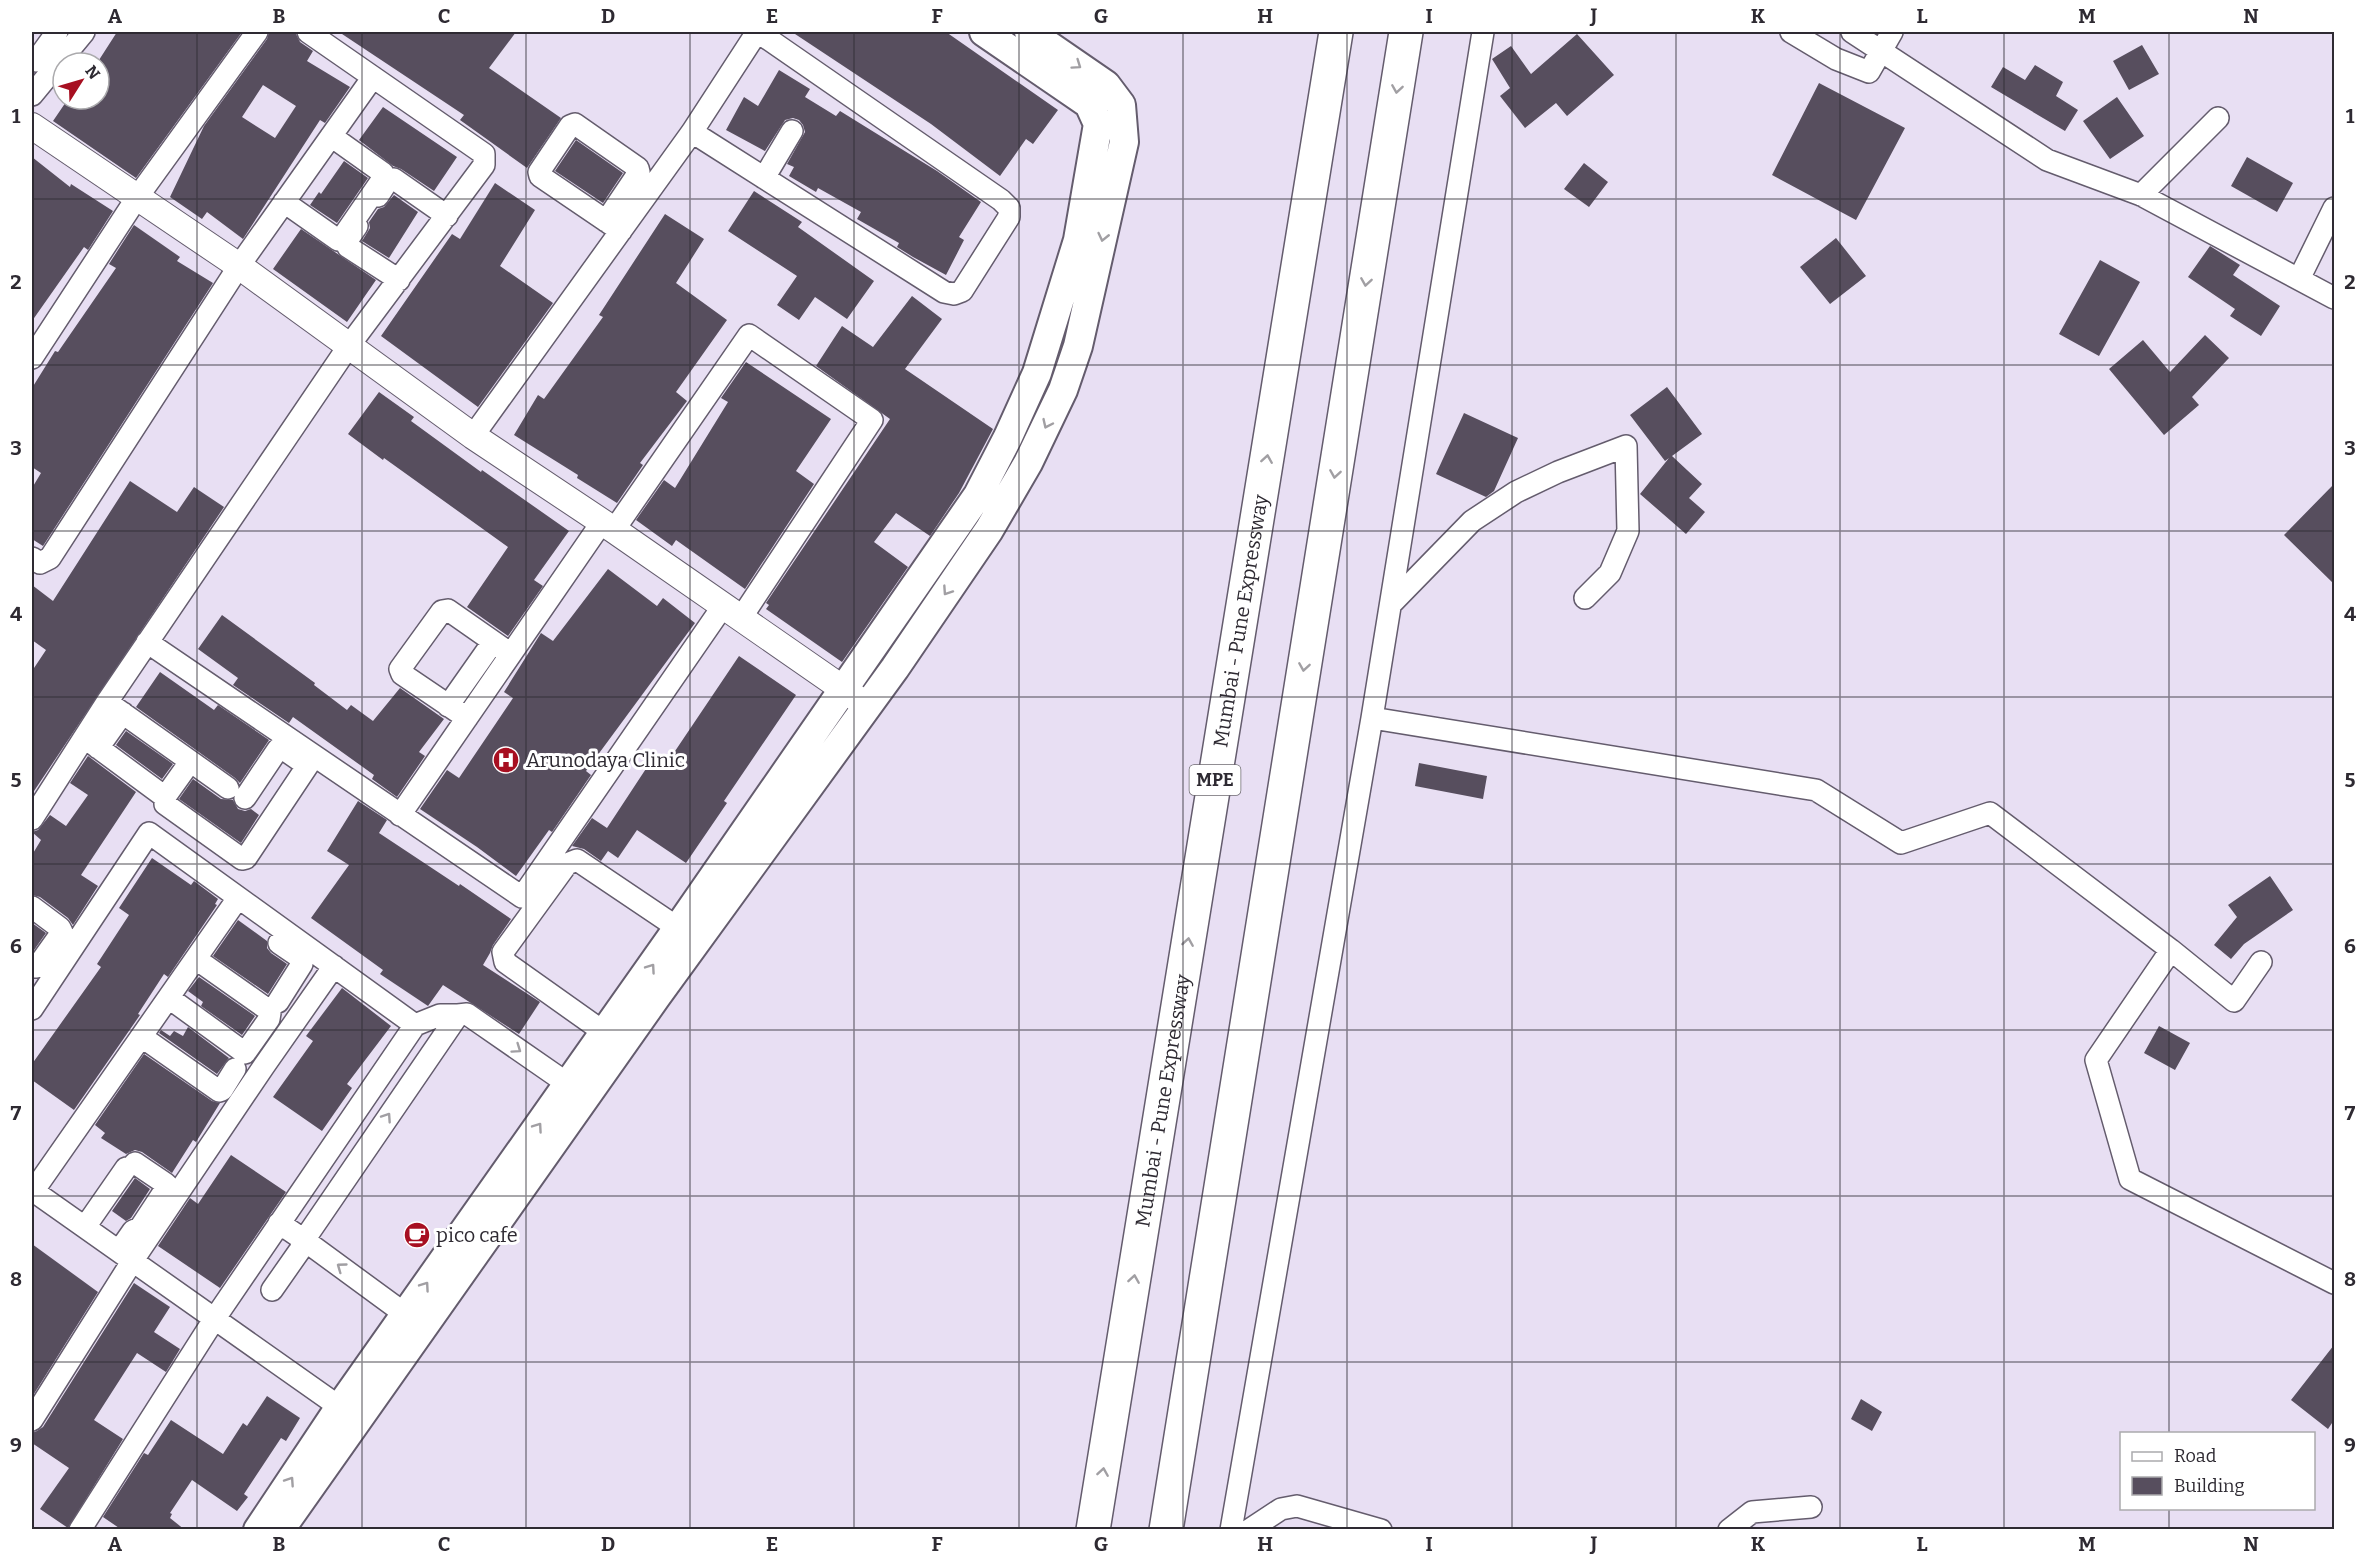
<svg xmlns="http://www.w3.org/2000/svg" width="2366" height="1561" viewBox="0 0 2366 1561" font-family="Bitter,serif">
<rect width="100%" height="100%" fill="#e8dff3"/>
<path fill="#574e5e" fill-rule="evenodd" d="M117,32H242L136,178L53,121L68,99H99V60Z
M269,32H295L300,42L313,51L307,61L350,87L325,123L320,120L243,239L207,212L202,219L170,197L204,126L267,39ZM263,85L296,106L275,138L242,117Z
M339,32H516L489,68L561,118L527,168L460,120L464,115Z
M792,32H946L1058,110L1033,144L1026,139L1000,176L931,124Z
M1577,34L1614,75L1567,116L1556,103L1525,128L1500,96L1510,88L1492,59L1511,46L1531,74Z
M2142,45L2159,74L2129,90L2113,61Z
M2035,65L2063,82L2056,96L2078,110L2065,131L1991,87L2003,67L2025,80Z
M779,70L810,89L805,97L836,116L840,111L937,171L981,202L959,237L964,240L946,275L913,257L897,247L899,243L857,219L861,212L818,188L816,192L789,176L794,167L787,164L805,132L803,125L799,120L793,118L785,120L765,151L726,130L744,97L758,106Z
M1819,83L1905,128L1856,220L1772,175Z
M2117,97L2144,136L2110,159L2083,121Z
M383,107L457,157L434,191L401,169L393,166L359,140Z
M576,140L623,173L603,203L555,171Z
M32,157L70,187L71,184L113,211L88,250L84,247L32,321Z
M2247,157L2293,183L2277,212L2231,186Z
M344,161L368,178L337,223L310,205L319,192L321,194Z
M1584,163L1608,182L1589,207L1564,189Z
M495,183L535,210L500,266L553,303L478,407L381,336L452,234L460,239Z
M754,191L802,222L798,227L874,281L847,319L815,297L799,320L777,305L797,276L728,231Z
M394,195L418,212L389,258L362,241L370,228L369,222L378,209L384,207Z
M665,214L704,239L676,283L727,320L676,392L687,401L640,463L643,465L617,503L577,478L578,475L514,435L538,395L544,399L603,317L599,315Z
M134,225L180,257L177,261L213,283L43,546L32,539V488L41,473L32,467V388L55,351L58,352L116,268L109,264Z
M301,229L376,280L347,322L273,269Z
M1836,238L1866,276L1830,304L1800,267Z
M2210,246L2240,265L2233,275L2280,306L2261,336L2230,316L2235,309L2188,277Z
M2100,260L2140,282L2099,356L2059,334Z
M912,296L942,319L905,369L993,429L959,493L930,536L896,513L874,542L908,567L842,662L766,609L769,605L766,603L890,419L816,366L842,326L873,347Z
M2205,335L2229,358L2192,397L2199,405L2164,435L2109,369L2143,340L2170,372Z
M746,362L831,419L796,471L814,484L745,589L676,540L672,546L636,520L664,480L675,488L728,402L721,398Z
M1667,387L1702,434L1672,456L1702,484L1689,498L1705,512L1686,534L1640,494L1669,458L1665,461L1630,415Z
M379,392L414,417L411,421L481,472L482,470L569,531L534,580L543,586L508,636L467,607L508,547L384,458L383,460L348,434Z
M1464,413L1518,438L1494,491L1486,497L1436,474Z
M130,481L177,512L194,487L224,507L32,794V671L46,650L32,640V585L53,601Z
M2334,484V584L2284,535Z
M608,569L657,606L663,598L695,623L586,771L591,775L552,832L549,830L516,876L477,847L420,809L447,770L459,778L513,698L504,692L541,633L553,641Z
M222,615L315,683L314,685L347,710L351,705L373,721L400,688L444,719L419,752L425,756L397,797L372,779L374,775L293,717L289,723L233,685L238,678L198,649Z
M739,656L796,695L724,801L727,803L686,863L637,830L618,858L608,851L601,861L584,849L572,846L592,818L607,828L655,755L667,763Z
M160,672L214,710L218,705L269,740L240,783L235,778L136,707Z
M126,731L173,764L162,779L116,745Z
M88,756L136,792L81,875L98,886L73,925L68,918L40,897L32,895V855L41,840L32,832L38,830L50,815L66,826L88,795L70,783Z
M1419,763L1487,776L1483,799L1415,786Z
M193,779L221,799L233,800L238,809L245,811L251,809L259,815L241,843L179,799Z
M358,801L387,820L379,833L459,886L460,884L511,919L493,945L490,953L483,965L540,1002L519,1034L443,985L428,1006L380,974L383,970L311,918L349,865L327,851Z
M152,858L191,885L194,881L218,899L215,904L217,905L168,977L164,974L138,1014L140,1015L74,1110L32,1080V1064L101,967L97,964L129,915L119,908Z
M2270,876L2293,910L2244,944L2231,959L2214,945L2237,917L2228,905Z
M238,920L267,941V948L271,953L287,964L268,994L213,956Z
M32,923L46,933L32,953Z
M199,977L255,1016L242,1035L201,1006L203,1002L188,991Z
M342,988L391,1026L347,1084L352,1088L322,1131L273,1097L313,1041L306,1036Z
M2159,1026L2190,1043L2175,1070L2144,1053Z
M188,1027L229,1058L217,1074L159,1033L161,1030L170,1036L174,1031L183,1036Z
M144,1054L212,1101L220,1103L196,1142L193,1140L172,1173L142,1152L135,1150L126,1154L101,1138L105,1133L95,1125Z
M231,1155L286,1192L220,1288L158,1246L190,1198L198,1204Z
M135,1178L150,1189L131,1218L126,1221L112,1211Z
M32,1244L98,1292L32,1397Z
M134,1283L170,1307L154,1332L180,1349L166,1372L137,1353L94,1420L123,1439L68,1528L40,1509L69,1468L32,1443V1433L37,1431L43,1427Z
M2334,1345V1420L2328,1429L2291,1400Z
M267,1396L300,1418L286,1441L281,1438L244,1494L248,1497L237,1511L192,1480L170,1513L172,1514L170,1518L185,1530H122L103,1517L144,1453L148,1455L171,1420L223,1454L243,1423L247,1426Z
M1861,1399L1882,1412L1872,1431L1851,1419Z"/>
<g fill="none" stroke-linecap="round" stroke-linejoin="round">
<defs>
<path id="minor" d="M1791,32L1836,59L1869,72L1892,32
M1852,32L2047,160L2141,195L2334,298
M36,61L57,32
M32,95L84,32
M692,132L944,292L954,294L962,291L1009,217V208L1001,200L758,32
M764,178L792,131
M2141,195L2218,118
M378,196L389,179H394L447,216
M284,202L338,240L342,238L384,177L383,173L331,136
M606,221L639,172L638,168L575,124L570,126L539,172L540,176L621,231
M357,226L346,242L348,247L399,280
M2299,279L2334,208
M32,358L136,199L257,32
M473,436L692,132L757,32
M614,530L749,335L872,420L741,618
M32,558L40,563L50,558L239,266L373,77
M1391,604L1472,521L1516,492L1558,472L1626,446L1628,531L1610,573L1585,598
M147,642L522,897L723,606
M107,702L228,788
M448,706L493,642
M467,718L402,674L400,669L442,611L448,610L511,654
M1372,718L1816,790L1901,843L1990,813L2171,950L2096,1060L2130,1179L2334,1283
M85,738L165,797V804L242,859L246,858L314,756
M98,748L123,713
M165,797L190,762
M245,798L278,749L282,748L302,762
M400,815L602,522
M32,819L107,702L348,347L484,165V154L308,32
M32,907L60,928L62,932L37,967H32
M2171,950L2234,1001L2261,962
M278,1002L302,964L301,958L279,943
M176,1003L245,1053L269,1019L270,1013L267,1009L196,959
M32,1009L149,833L415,1025
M605,1033L505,962L503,952L567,864L577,860L678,928
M142,1037L219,1091L222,1090L235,1069
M32,1190L351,1415
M32,1193L238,898
M85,1227L126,1168
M119,1251L133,1231L140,1228L167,1187L166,1184L135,1163
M272,1290L300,1250L304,1240L279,1223
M405,1314L304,1240L458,1015L467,1014L568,1084
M32,1420L133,1260L264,1066L334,966
M80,1530L215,1318L415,1025L440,1015H458
M1231,1530L1372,718L1483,32
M1249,1530L1281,1509L1297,1506L1381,1530
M1729,1530L1752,1512L1811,1507"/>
<path id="tertiary" d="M32,126L239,266L473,436L614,530L859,700"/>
<path id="secondary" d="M282,1527L656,997L895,668L989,530L1028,463L1063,390L1078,346L1124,142L1121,105L1106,85L1029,32
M258,1530L340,1407L678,928L978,495L1008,437L1037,373L1078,240L1098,124L1089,104L984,32"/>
<g id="motorway">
<path id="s1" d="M1093,1530L1336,32"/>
<path d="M1166,1530L1406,32"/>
</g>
</defs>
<use href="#minor" stroke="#645c6d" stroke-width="24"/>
<use href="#tertiary" stroke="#645c6d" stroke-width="28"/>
<use href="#secondary" stroke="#645c6d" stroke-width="32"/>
<use href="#motorway" stroke="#645c6d" stroke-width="36"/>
<use href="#minor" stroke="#fff" stroke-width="21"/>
<use href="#tertiary" stroke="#fff" stroke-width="26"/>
<use href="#secondary" stroke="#fff" stroke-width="28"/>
<use href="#motorway" stroke="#fff" stroke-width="33"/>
</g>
<defs><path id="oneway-chevron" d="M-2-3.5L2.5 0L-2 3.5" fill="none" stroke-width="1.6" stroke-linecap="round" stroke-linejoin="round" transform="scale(1.5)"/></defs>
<g stroke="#a19fa3">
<use href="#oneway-chevron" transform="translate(1077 65) rotate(35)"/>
<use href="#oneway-chevron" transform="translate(1397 89) rotate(99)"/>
<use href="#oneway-chevron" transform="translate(1103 237) rotate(103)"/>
<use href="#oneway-chevron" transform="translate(1366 282) rotate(99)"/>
<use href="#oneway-chevron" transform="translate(1047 424) rotate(115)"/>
<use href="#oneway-chevron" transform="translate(1267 459) rotate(-81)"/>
<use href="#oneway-chevron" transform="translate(1335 474) rotate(99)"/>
<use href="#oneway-chevron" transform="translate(947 591) rotate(124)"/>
<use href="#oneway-chevron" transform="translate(1304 667) rotate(99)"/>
<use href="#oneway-chevron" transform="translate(1188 942) rotate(-81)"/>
<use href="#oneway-chevron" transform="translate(651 968) rotate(-55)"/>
<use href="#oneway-chevron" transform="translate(517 1049) rotate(35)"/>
<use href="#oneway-chevron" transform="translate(387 1117) rotate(-56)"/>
<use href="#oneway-chevron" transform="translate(538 1127) rotate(-55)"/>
<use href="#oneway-chevron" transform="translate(341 1267) rotate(-144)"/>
<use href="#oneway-chevron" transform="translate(1134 1279) rotate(-81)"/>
<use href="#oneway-chevron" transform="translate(425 1286) rotate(-55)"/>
<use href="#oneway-chevron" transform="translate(1103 1472) rotate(-81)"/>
<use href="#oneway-chevron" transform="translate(290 1481) rotate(-56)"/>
</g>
<path fill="none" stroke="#2e2a32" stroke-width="1.5" stroke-opacity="0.55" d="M197,32V1530M362,32V1530M526,32V1530M690,32V1530M854,32V1530M1019,32V1530M1183,32V1530M1347,32V1530M1512,32V1530M1676,32V1530M1840,32V1530M2004,32V1530M2169,32V1434M32,199H2334M32,365H2334M32,531H2334M32,697H2334M32,864H2334M32,1030H2334M32,1196H2334M32,1362H2334M2169,1508V1530"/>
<defs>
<symbol id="hospital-disc" viewBox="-11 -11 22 22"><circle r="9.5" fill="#a70f21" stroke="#fff"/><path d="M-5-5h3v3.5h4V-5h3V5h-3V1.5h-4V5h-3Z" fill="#fff"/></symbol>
<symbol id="cafe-disc" viewBox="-11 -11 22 22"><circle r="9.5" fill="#a70f21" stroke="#fff"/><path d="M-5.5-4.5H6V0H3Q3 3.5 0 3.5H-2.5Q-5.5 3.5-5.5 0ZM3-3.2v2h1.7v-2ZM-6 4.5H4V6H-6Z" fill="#fff"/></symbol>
</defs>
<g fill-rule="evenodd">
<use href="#hospital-disc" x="491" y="745" width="30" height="30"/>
<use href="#cafe-disc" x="402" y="1220" width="30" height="30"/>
</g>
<g text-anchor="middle" stroke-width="6" stroke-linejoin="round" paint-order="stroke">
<rect fill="#fff" stroke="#6d6a70" stroke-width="1.5" x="1189.5" y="765" width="51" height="30" rx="4.5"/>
<g font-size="18" font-weight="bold" fill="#2e2a32">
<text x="1215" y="786">MPE</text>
</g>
<g font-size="20" fill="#2e2a32" stroke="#fff">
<text dy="7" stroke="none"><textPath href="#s1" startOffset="921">Mumbai - Pune Expressway</textPath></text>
<text dy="7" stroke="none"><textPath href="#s1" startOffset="435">Mumbai - Pune Expressway</textPath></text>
</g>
<g font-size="20" fill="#2e2a32" stroke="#fff" text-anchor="start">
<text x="526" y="767">Arunodaya Clinic</text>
<text x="436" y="1242">pico cafe</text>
</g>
</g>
<rect width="2366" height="1561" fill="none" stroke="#ffffff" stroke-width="66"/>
<rect x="2120" y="1432" width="195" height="78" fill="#ffffff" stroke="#abaaad" stroke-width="1.5"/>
<rect x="2132" y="1452" width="30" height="9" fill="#ffffff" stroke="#abaaad" stroke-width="1.5"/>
<text x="2174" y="1462" font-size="18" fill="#2e2a32">Road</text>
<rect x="2132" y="1477" width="30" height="18" fill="#574e5e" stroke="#abaaad" stroke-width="1.5"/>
<text x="2174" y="1492" font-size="18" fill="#2e2a32">Building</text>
<g transform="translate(81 81) rotate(53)"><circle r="28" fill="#ffffff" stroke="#abaaad" stroke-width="1.5"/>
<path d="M0-4.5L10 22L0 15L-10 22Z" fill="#a70f21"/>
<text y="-9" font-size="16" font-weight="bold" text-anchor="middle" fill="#2e2a32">N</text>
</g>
<rect x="33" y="33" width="2300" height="1495" fill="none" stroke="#2e2a32" stroke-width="2"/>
<g font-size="20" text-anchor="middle" font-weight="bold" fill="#2e2a32">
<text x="115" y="23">A</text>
<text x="279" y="23">B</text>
<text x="444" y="23">C</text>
<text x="608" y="23">D</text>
<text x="772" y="23">E</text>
<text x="937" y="23">F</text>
<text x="1101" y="23">G</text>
<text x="1265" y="23">H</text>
<text x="1429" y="23">I</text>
<text x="1594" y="23">J</text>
<text x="1758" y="23">K</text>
<text x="1922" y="23">L</text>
<text x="2087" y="23">M</text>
<text x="2251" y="23">N</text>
<text x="16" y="123">1</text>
<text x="2350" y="123">1</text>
<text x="16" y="289">2</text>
<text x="2350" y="289">2</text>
<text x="16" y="455">3</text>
<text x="2350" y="455">3</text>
<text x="16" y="621">4</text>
<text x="2350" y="621">4</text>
<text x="16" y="787">5</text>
<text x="2350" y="787">5</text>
<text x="16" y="953">6</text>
<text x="2350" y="953">6</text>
<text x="16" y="1120">7</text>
<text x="2350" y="1120">7</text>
<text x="16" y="1286">8</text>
<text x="2350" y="1286">8</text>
<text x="16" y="1452">9</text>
<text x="2350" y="1452">9</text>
<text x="115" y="1551">A</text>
<text x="279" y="1551">B</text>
<text x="444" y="1551">C</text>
<text x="608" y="1551">D</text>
<text x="772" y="1551">E</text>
<text x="937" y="1551">F</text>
<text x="1101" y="1551">G</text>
<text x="1265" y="1551">H</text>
<text x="1429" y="1551">I</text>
<text x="1594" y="1551">J</text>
<text x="1758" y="1551">K</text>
<text x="1922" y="1551">L</text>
<text x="2087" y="1551">M</text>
<text x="2251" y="1551">N</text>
</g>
</svg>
